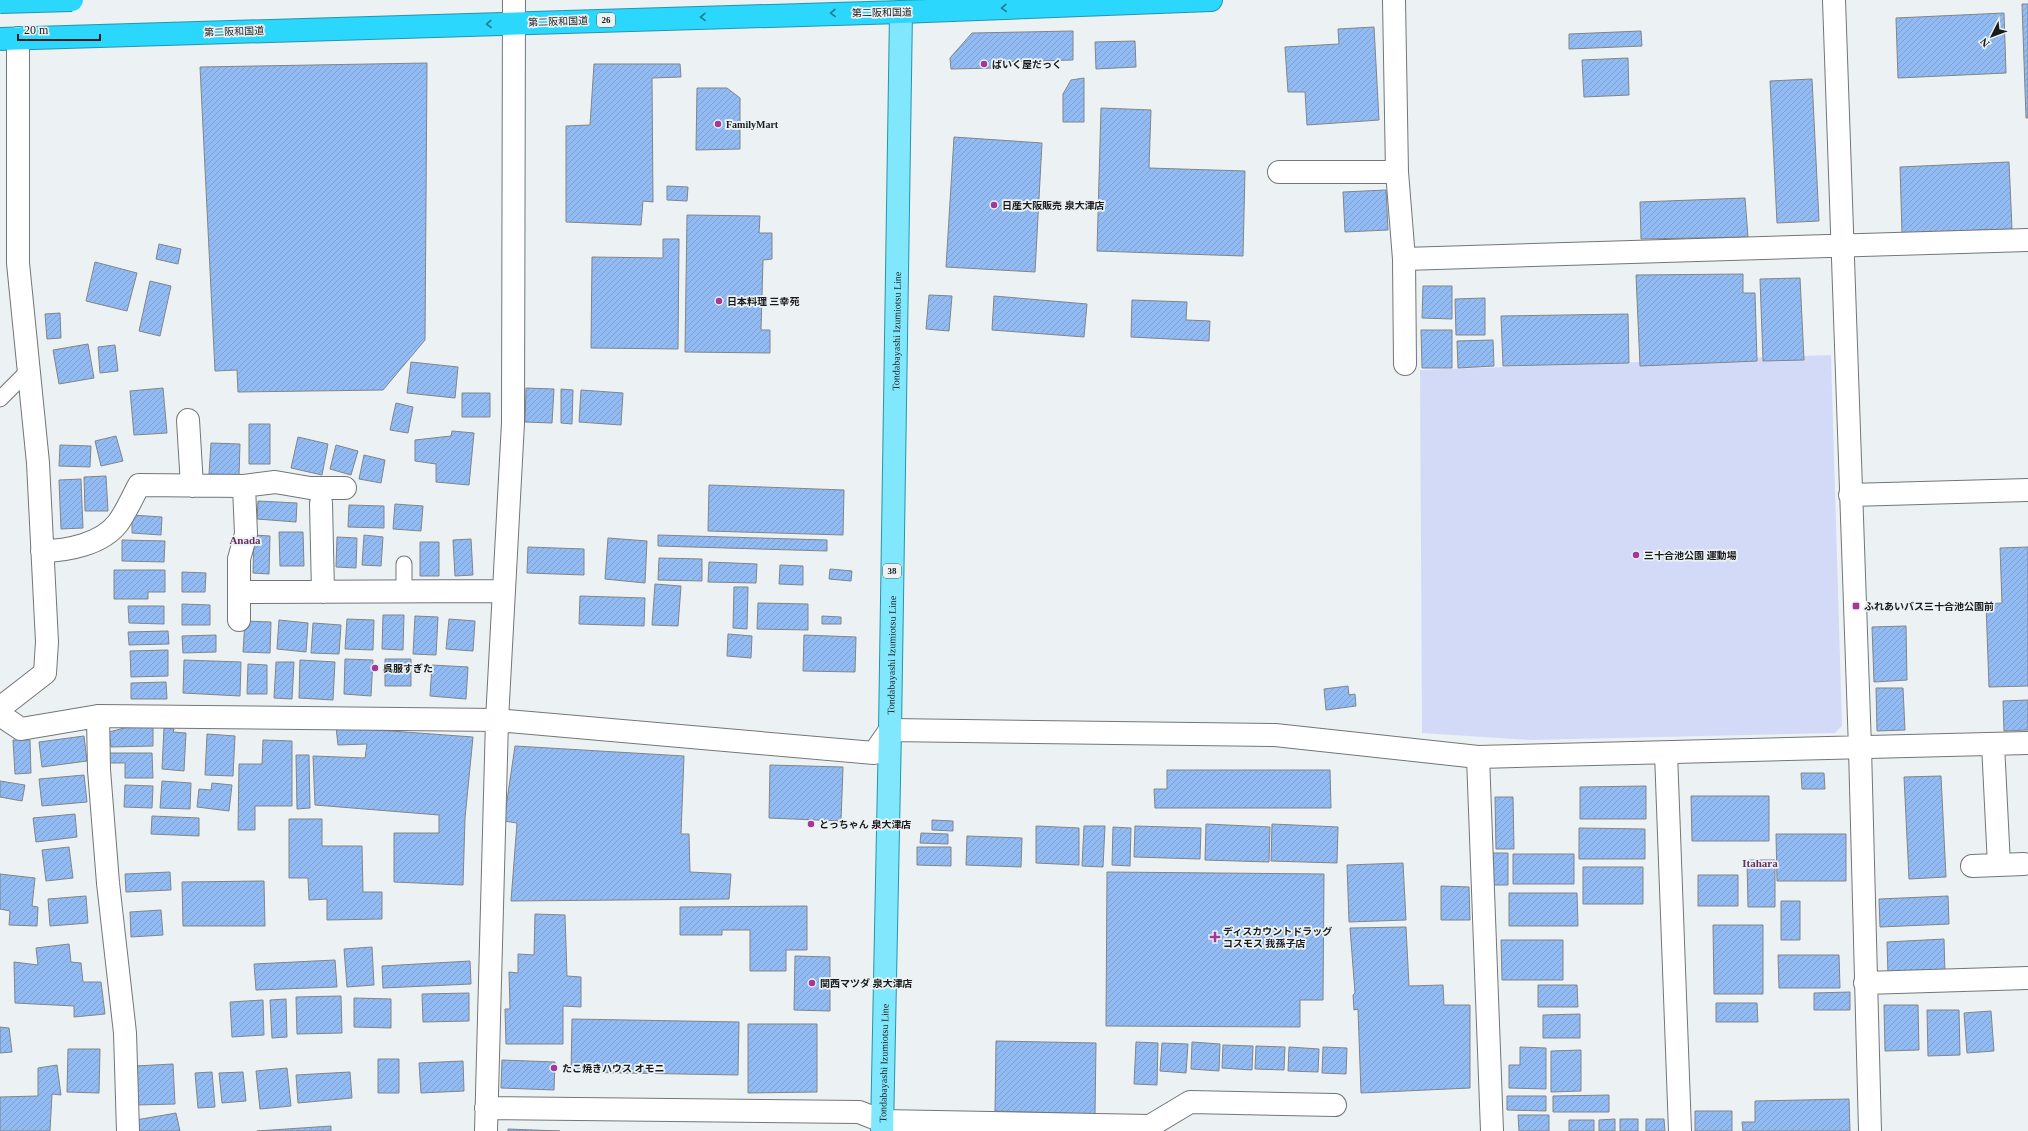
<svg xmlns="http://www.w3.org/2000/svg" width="2028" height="1131" viewBox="0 0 2028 1131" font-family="'Times New Roman','Noto Sans JP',serif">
<defs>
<pattern id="building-hatch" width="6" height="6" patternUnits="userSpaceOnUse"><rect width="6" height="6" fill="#91bbf2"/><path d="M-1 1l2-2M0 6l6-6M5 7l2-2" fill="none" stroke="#7ca0cf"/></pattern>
</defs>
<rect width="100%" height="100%" fill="#ecf1f4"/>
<path fill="#d3daf8" d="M1831,355L1842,726L1835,733L1530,740L1422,733L1420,370Z"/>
<path fill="url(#building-hatch)" stroke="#828589" d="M2022,4H2028V118H2026Z
M2004,13L2006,73L1898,78L1896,18Z
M1374,27L1379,120L1307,125L1305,92H1288L1285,47L1339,44L1338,29Z
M1073,31V60L995,62V68L951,69L950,58L972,33Z
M1641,31L1642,46L1569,49V34Z
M1135,41L1136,67L1096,69L1095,42Z
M1628,58L1629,95L1584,97L1582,60Z
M427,63L425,340L383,390L238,392L237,370L215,371L200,67Z
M594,64H680L681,77L652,78L653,202L643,201L641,225L566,222V126L590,125Z
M1084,78V122H1063V94L1071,80Z
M1812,79L1819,221L1777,223L1770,81Z
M697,88H727L740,98V149L696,150Z
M1101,108L1151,110L1149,168L1245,171L1243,256L1097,251Z
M954,137L1042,143L1035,272L946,267Z
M2009,162L2012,229L1902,233L1900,167Z
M667,186L688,187L687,201L667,200Z
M1386,190L1388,230L1345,232L1343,192Z
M1745,198L1748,237L1641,239L1640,202Z
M687,215L760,216L759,233H772V259L763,260L761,330H770V353L685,352Z
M663,239H679L678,349L591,348L592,257L663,258Z
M159,244L181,249L178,264L156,259Z
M95,262L137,273L127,311L86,301Z
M1743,274V293H1755L1757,361L1640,366L1636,275Z
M1800,278L1804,360L1763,361L1760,279Z
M150,281L171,286L160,336L139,331Z
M1423,286H1452V319L1422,318Z
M929,295L952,296L949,331L926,329Z
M994,296L1087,304L1084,337L992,330Z
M1485,298V335H1456L1455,299Z
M1132,300L1187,302L1186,320L1210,321L1209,341L1131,337Z
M60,313L61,338L47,339L45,314Z
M1628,314L1629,363L1503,366L1501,316Z
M1421,330H1452V368H1422Z
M1493,340L1494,366L1458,368L1457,341Z
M88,344L94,378L59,384L53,350Z
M115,345L118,371L100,373L98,347Z
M411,362L458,367L455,398L407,393Z
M163,388L167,433L134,435L130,391Z
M526,388L554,389L552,423L525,422Z
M561,389L573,390L572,424L561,423Z
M581,390L623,393L621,425L579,422Z
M462,393H490V417H462Z
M396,403L413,407L408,433L390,430Z
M249,424H270V464H249Z
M452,431L474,433L469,485L436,482V464L415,461V440L451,436Z
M116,436L123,461L101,466L95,441Z
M298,437L328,444L322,475L291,468Z
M211,443L240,444L239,475L209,474Z
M60,445L91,446L90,467L59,466Z
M336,445L358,451L351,475L330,469Z
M364,455L385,460L381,483L359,479Z
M106,476L108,511H85L84,477Z
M81,479L83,528L61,529L59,480Z
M709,485L844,490L843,535L708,531Z
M258,501L297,503L296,522L257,519Z
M395,504L423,506L421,531L393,529Z
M349,505L384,506V528L348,527Z
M132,515L162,517L161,535L132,533Z
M279,532H303L304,566H280Z
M254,535L270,536L269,574L253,573Z
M364,535L383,537L381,566L362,565Z
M658,535L827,540V551L658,546Z
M337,537L357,538L356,568L336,567Z
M608,538L647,541L645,583L605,579Z
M471,539L473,575L455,576L453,540Z
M122,540L165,541L164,562L122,561Z
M420,542H439V576H420Z
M528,547L584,549V575L527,573Z
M2028,547V686L1989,687L1986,604L2002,603L2000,548Z
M659,558L702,559V581L658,580Z
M709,562L757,564L756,583L708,582Z
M780,565L803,566V585L779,584Z
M830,569L852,571L851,581L829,579Z
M114,570H165V592H148V599H114Z
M182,572L206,573L205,592H182Z
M655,584L681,586L678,626L652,625Z
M734,587H748L747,629L733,628Z
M580,596L645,598L644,626L579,624Z
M758,603L808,604V630L757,629Z
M182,604L210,605V625H182Z
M128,606H164V624L129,623Z
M383,615H404L403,650L382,649Z
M415,616L438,617L436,655L413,654Z
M822,616L841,617V624H822Z
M347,619L374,620L373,650L345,649Z
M449,619L475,621L473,651L446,649Z
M279,620L308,623L306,652L277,649Z
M245,621L271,622L270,653L243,652Z
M313,623L341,625L339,654L311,653Z
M1906,626L1907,680L1874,682L1872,627Z
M168,631L169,644L129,645L128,632Z
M728,634L752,636L751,658L727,656Z
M216,635V652L183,653L182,636Z
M804,635L856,637L855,672L803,671Z
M168,650V676L131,677L130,651Z
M345,659L373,660L371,696L344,694Z
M385,659H411V686H385Z
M184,660L241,662L240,696L183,693Z
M300,660L335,662L333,700L299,698Z
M276,662H294L292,699L274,698Z
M248,664L267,665V694H247Z
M432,665L468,667L466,699L430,696Z
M166,682L167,699H131V683Z
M1348,686L1349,695L1355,694L1356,706L1326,710L1324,689Z
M1876,688H1903L1905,730L1877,731Z
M2028,700V730L2004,731L2003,701Z
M132,726H153V746L111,747L109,732Z
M336,727L473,737L465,818L463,885L394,882V833H439V815L315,805L313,756L365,758L367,744L338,745Z
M164,728L174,729L173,732L186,733L184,771L162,769Z
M207,734L235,736L233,776L205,775Z
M84,736L87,761L42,767L39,742Z
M13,740H30L31,773L15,774Z
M263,740L292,741V806H255V830H238L239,764H262Z
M515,746L684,756L681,834H689L690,872L731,874L729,899L511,901L517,823L504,821Z
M109,753H152L153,778H125V763H109Z
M296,755H309L310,808L297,809Z
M770,765L843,767L841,821L769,818Z
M1167,770H1330L1331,808H1155L1154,789H1167Z
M1801,773H1824L1825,789H1802Z
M84,775L87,802L42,806L39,779Z
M1941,776L1946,877L1909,879L1904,777Z
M0,781L25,785L22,801L0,797Z
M162,781L191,783L190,809L160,808Z
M212,783L232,785L229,811L197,807L199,789L211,790Z
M125,785L153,786L152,808L124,807Z
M1646,786V819H1580V787Z
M1691,796H1769V841H1692Z
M1495,797H1513L1514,849H1496Z
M75,814L77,837L36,842L33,818Z
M152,816L199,818V836L151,834Z
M289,819H322V846H362L363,892H382V919L327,920V899L309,900L308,878H289Z
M932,820L953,821V831L932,830Z
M1206,824L1270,827L1269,862L1205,860Z
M1272,824L1338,827L1337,863L1271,861Z
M1036,826L1079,828V865L1036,863Z
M1084,826H1105L1103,867L1082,866Z
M1135,826L1201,828L1200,859L1134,857Z
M1113,827L1131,828L1130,866L1112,865Z
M1579,828L1645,829V859H1579Z
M921,833L948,834V844L920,843Z
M1776,834H1846V881H1777Z
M967,836L1022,838L1021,867L966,865Z
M69,847L73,878L46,881L42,850Z
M917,847H951V866L917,865Z
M1493,853H1508V885H1493Z
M1513,854H1574V884H1513Z
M1747,860H1775V907H1748Z
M1403,863L1406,920L1349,922L1347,865Z
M1583,867H1643V904H1583Z
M170,872L171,890L126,892L125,874Z
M1107,872L1324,874L1323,1000H1300V1027L1106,1026Z
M0,874L35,878L32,906L38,907L37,926L9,925L10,911L0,909Z
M1698,875H1738V906H1698Z
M264,881L265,926H183L182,882Z
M1441,886L1469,887L1470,920H1441Z
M1509,893H1577L1578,926H1509Z
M86,896L88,923L50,926L48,899Z
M1948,896L1949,924L1880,927L1879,899Z
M1781,901H1800V940H1781Z
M807,906V950H786V971H750V930H722V935H680V907Z
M161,910L163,935L131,937L130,912Z
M535,914L565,915L567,976L581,977V1007L563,1006V1044H506L505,1009H510L509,972L518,973V954L534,955Z
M1713,925H1763V994H1714Z
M1406,927L1409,986L1443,985L1444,1005H1470V1088L1361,1093L1358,1009L1354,1010L1353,995L1355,993L1350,928Z
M1944,939L1945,973L1888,975L1887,942Z
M1501,940H1563V980H1502Z
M69,944L71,962L81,963L83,982H101L105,1014L74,1017V1006L15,1003L14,962L38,965L36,948Z
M372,947L374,985L347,987L344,949Z
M1778,955H1839L1840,988H1779Z
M795,956L830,957V1011L794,1010Z
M335,960L337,987L256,990L254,964Z
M470,961L471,984L383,988L382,966Z
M1538,985H1577L1578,1007H1538Z
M1850,992V1010H1814V993Z
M469,993V1021L423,1022L422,994Z
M341,996L342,1033L297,1034L296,997Z
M354,998L391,999V1028L354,1027Z
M286,999L287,1037L272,1038L270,1000Z
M263,1000L264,1035L232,1037L230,1002Z
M1716,1003H1757L1758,1022H1716Z
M1884,1005H1918L1919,1050L1885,1051Z
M1927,1010H1959L1960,1055L1928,1056Z
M1991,1011L1994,1051L1967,1053L1964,1013Z
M1580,1014V1038H1543V1015Z
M572,1019L739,1022L738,1075L571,1072Z
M748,1024H817V1092L748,1093Z
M0,1027L9,1028L12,1052L0,1053Z
M996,1041L1096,1043L1095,1114L995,1111Z
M1136,1042L1158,1043L1157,1085L1134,1084Z
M1192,1042L1220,1044L1219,1071L1191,1069Z
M1162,1043L1188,1044L1186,1073L1160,1071Z
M1223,1045L1253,1046L1252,1070L1222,1068Z
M1256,1046L1285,1047L1284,1070L1255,1069Z
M1289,1047L1319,1049L1318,1072L1288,1071Z
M1323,1047L1347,1048L1346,1074L1322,1073Z
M1520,1047L1546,1048V1089L1509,1088V1065H1520Z
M68,1049H100L99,1093L67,1092Z
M1581,1050V1091L1551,1092V1051Z
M378,1059H399V1093H378Z
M502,1060L555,1062L554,1090L501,1088Z
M463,1061L464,1091L421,1093L419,1063Z
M173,1064L175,1104L137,1105L135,1066Z
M57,1065L61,1095L52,1094L50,1131H0V1097L38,1096V1068Z
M287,1068L291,1106L260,1109L256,1071Z
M212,1072L215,1107L198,1108L195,1073Z
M243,1072L246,1101L222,1103L219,1073Z
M350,1072L352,1098L298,1103L296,1075Z
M1609,1095V1112H1553V1096Z
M1507,1096H1546V1111L1507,1110Z
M1849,1099L1850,1131H1743L1742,1122H1755V1101Z
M1695,1111H1732V1131H1695Z
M176,1113L180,1131H138L136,1120Z
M1518,1115H1549V1131H1519Z
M1615,1119V1131H1599V1120Z
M1620,1119H1638V1131H1620Z
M1646,1119H1664L1665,1131H1646Z
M1569,1120H1594V1131H1569Z
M331,1126V1131H257Z
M508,1129L560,1131H508Z"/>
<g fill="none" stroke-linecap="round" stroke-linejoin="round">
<defs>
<path id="lane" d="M0,399L29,370
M404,564V591"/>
<path id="street" d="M1394,0L1397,172L1404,259L1405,364
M1834,0L1860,748L1870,1131
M1279,172H1397
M1404,259L2028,240
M188,420L192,486
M244,486L275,482L310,488H345
M1850,495L2028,490
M321,503L323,592
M42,551C67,551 102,544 118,523C126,512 132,498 139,485L244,486L246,534L239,559V620
M239,592L504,591
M0,708L45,673L47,642L38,463L18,263V38
M0,715L21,729L98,716L497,720L874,753L890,730L1275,735L1478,757L2028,743
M98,716L99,770L108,883L125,1033L128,1131
M1993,744L1999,865
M1666,753L1680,1131
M1478,757L1492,1131
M1972,866L2024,864
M1865,983L2028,978
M486,1108L859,1112L882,1121L1150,1126L1190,1102L1335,1105
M486,1131L497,720L513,423L514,0"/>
<g id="primary">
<path id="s1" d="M882,1131L890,730L901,12"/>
</g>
<path id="highway" d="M0,39L901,12L1211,0"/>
</defs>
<use href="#lane" stroke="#727679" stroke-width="17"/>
<use href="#street" stroke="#727679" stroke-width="24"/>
<use href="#primary" stroke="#2595ae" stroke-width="24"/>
<use href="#highway" stroke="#2595ae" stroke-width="24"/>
<use href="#lane" stroke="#fff" stroke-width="15"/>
<use href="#street" stroke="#fff" stroke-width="22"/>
<use href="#primary" stroke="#80e7fd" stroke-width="22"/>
<use href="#highway" stroke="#2bd7fc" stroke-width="22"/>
<defs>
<path id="highway-bridge" d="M0,2L72,0"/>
</defs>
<use href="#highway-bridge" stroke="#2595ae" stroke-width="24" stroke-linecap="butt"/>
<use href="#highway-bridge" stroke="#2bd7fc" stroke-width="22"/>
</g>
<defs><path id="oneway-chevron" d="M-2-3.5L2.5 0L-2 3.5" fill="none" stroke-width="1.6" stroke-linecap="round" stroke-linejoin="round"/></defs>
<g stroke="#22798c">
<use href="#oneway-chevron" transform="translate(1004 8) rotate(178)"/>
<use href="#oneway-chevron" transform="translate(833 13) rotate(179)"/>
<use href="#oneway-chevron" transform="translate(703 17) rotate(178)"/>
<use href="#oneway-chevron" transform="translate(489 24) rotate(178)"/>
</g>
<g fill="#a43797" stroke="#ecf1f4" stroke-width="1.5">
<circle cx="984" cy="64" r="4"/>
<circle cx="718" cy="124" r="4"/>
<circle cx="994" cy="205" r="4"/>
<circle cx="719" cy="301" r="4"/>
<circle cx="1636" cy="555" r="4"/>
<rect x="1852" y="602" width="8" height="8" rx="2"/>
<circle cx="375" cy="668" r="4"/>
<circle cx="811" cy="824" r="4"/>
<path d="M1213 931h4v4h4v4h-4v4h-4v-4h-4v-4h4z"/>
<circle cx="812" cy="983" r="4"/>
<circle cx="554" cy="1068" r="4"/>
</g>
<g text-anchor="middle" stroke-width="3.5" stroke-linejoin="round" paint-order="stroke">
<g fill="#ecf1f4" stroke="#585b5d" stroke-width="1">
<rect x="597" y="13" width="18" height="14" rx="3"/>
<rect x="883" y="564" width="18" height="14" rx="3"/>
</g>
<g font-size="9" font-weight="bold" fill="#191b1c">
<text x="606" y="23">26</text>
<text x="892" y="574">38</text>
</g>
<g font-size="10" fill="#191b1c" stroke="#ecf1f4">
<text transform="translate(882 12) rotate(-1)" y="4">第二阪和国道</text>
<text transform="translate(558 21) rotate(-2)" y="4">第二阪和国道</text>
<text transform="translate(234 31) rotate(-2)" y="4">第二阪和国道</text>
<text dy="4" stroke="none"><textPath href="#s1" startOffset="800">Tondabayashi Izumiotsu Line</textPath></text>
<text dy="4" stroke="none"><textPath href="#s1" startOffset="476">Tondabayashi Izumiotsu Line</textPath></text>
<text dy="4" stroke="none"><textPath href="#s1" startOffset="68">Tondabayashi Izumiotsu Line</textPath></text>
</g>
<g font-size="10" font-weight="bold" fill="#191b1c" stroke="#ecf1f4" text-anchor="start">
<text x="992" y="68">ばいく屋だっく</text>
<text x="726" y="128">FamilyMart</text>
<text x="1002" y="209">日産大阪販売 泉大津店</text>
<text x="727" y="305">日本料理 三幸苑</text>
<text x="1644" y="559">三十合池公園 運動場</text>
<text x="1864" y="610">ふれあいバス三十合池公園前</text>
<text x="383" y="672">呉服すぎた</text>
<text x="819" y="828">とっちゃん 泉大津店</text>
<text x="1223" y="935">ディスカウントドラッグ<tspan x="1223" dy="12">コスモス 我孫子店</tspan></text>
<text x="820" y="987">関西マツダ 泉大津店</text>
<text x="562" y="1072">たこ焼きハウス オモニ</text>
</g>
<g font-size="11" font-weight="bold" fill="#65305e" stroke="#ecf1f4">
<text x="245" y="544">Anada</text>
<text x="1760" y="867">Itahara</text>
</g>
</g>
<g transform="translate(1992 36) rotate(228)" stroke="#ecf1f4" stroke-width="3" paint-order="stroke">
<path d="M0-3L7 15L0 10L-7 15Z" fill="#191b1c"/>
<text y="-6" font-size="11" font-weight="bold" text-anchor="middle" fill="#191b1c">N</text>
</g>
<path d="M18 34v6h82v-6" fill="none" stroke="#191b1c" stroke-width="2"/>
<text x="24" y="34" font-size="12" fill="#191b1c" stroke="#ecf1f4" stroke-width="3" paint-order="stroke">20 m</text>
</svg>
